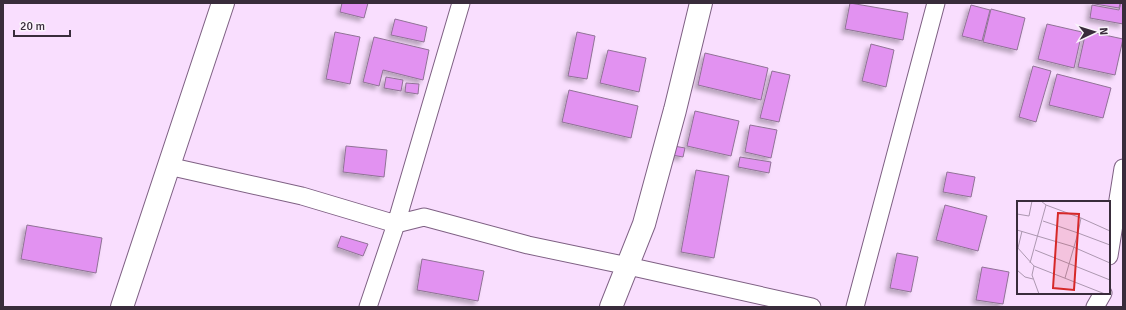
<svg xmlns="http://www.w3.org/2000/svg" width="1126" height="310" viewBox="0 0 1126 310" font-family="Signika,sans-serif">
<defs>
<filter id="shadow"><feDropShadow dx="-3.5" dy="3.5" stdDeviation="2" flood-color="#0004"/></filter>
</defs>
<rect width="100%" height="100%" fill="#f9defe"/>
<path fill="#e292f1" stroke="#907296" filter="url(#shadow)" d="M342,3H368L364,18L340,12Z
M850,3L908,13L903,40L845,29Z
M1089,3H1120L1119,8Z
M1121,3H1123V24L1090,18L1092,5L1119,10Z
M971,5L990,10L982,41L962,36Z
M991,9L1025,18L1017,50L983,42Z
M395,19L427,27L424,42L391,35Z
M1047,24L1082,32L1074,68L1038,59Z
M1086,31L1123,39L1115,75L1078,67Z
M335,32L360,37L350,84L326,79Z
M577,32L595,36L587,79L568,76Z
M374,37L429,50L423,80L383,70L379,86L363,82Z
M871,44L894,50L886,87L862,81Z
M608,50L646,58L639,92L600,83Z
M705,53L768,68L761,100L698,85Z
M1033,66L1051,71L1036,122L1019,117Z
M772,71L790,75L779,122L760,118Z
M1057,74L1111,88L1103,118L1049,105Z
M386,77L403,80L401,91L384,88Z
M406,83L419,84L418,94L405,92Z
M569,90L638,106L631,138L562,122Z
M695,111L739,121L731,156L687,146Z
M750,125L777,130L771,158L745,152Z
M346,146L387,150L384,177L343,172Z
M674,146L685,148L683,157L672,155Z
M740,157L771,162L769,173L738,167Z
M696,170L729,176L714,258L681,252Z
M947,172L975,177L971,197L943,192Z
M945,205L987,216L978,251L936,240Z
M27,225L102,238L96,273L21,259Z
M341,236L368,244L363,256L337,247Z
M897,253L918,257L911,292L890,288Z
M422,259L484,271L478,301L417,290Z
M982,267L1009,272L1003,304L976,300Z"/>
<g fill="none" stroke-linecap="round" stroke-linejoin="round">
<defs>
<path id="street" d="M168,166L302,196L396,224L424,217L528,245L628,266L812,307
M1109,256L1123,168
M368,307L396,224L461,3
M855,307L936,3
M1095,307L1103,293"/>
<path id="secondary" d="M122,307L223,3
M611,307L644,224L675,110L701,3"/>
</defs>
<use href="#street" stroke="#7e6083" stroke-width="19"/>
<use href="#secondary" stroke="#7e6083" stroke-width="24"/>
<use href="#street" stroke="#fff" stroke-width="17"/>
<use href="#secondary" stroke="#fff" stroke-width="22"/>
</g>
<g transform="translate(1017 201)">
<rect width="93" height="93" fill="#f9defe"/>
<path fill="none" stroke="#ac97b0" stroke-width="1" d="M29,4L64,17M0,13L12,15L15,0M26,20L61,32L64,17L93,30M0,29L54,45L93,62M0,46L17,65L88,93M1,47L5,30M18,49L93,79M13,62L29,4L24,0M17,65L15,74L22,93M0,69L8,76L16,78M48,77L61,32L93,44"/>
<path fill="#d62828" fill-opacity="0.15" stroke="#d62828" stroke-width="2" d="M41,12L62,13L57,89L36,87Z"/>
<rect width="93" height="93" fill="none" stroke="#392c3b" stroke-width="2"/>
</g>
<rect width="1126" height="310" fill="none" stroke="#392c3b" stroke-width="8"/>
<g transform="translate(1094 32) rotate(86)" stroke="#faf3fb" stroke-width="3" paint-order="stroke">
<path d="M0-3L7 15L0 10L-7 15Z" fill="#392c3b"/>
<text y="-6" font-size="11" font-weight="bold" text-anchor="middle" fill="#392c3b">N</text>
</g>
<path d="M14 30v6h56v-6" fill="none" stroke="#392c3b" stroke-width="2"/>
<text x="20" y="30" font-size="12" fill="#392c3b" stroke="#faf3fb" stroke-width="3" paint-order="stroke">20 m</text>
</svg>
